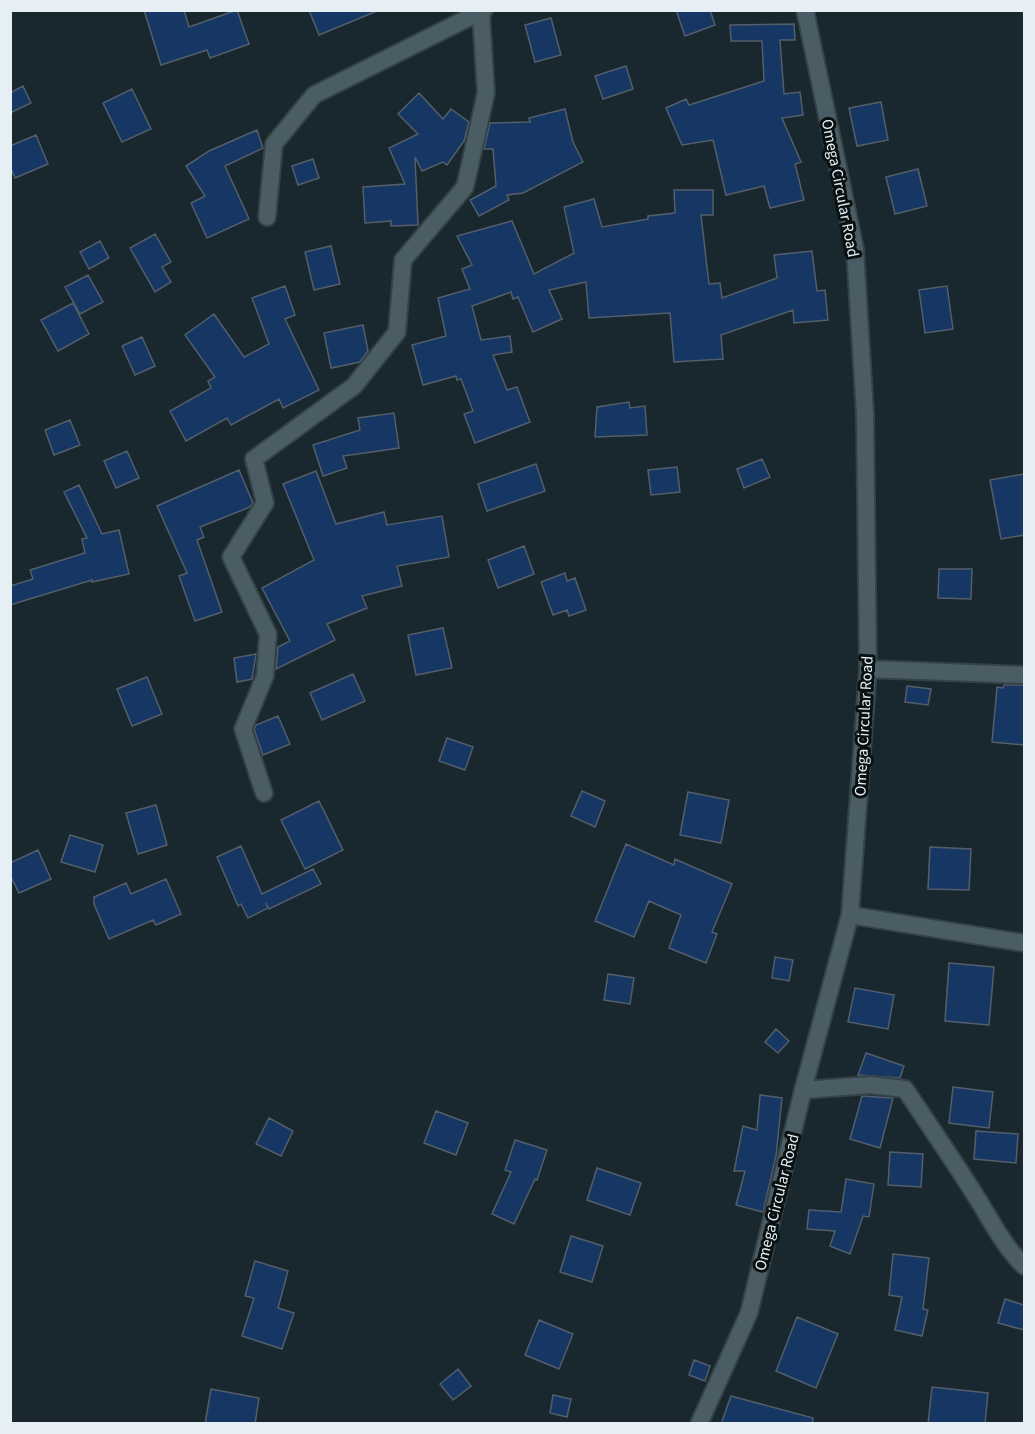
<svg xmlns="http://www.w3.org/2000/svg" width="1035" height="1434" viewBox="0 0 1035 1434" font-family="'Source Sans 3',sans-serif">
<rect width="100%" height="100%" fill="#18282e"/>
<path fill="#163763" stroke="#545e6b" stroke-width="1.5" d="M144,10H184L189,27L237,10L249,44L210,58L207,50L161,65Z
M309,10H377V11L319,35Z
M676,10H710L715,25L685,36Z
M551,18L561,55L535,62L525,25Z
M794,24L795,40H780L784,94L800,92L803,115L782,118L801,162L795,164L804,200L770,208L764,186L726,195L713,140L682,145L666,108L686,99L689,105L764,81L762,41H731L730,25Z
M626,66L633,89L603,99L595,76Z
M23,86L31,103L10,113V93Z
M132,89L151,129L122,142L103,103Z
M419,93L443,119L451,109L469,122L464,141L447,165L443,162L422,171L415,157L418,225L391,226V221L365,223L363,187L405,184L389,148L418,134L398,114Z
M881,102L888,140L857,146L849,108Z
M565,109L573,142L583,162L523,193L507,195L509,200L479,216L470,200L496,186L493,149H484L490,123L530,122L529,118Z
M257,130L263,148L225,166L249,219L207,238L191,203L205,196L186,166L209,151Z
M36,135L48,164L15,178L10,166V146Z
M313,159L319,178L298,185L292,166Z
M918,169L927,206L895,214L886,177Z
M674,190H713V215H701L709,284L720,283L722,298L777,278L774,255L812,251L817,291L825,290L828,320L794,323L793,310L721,335L723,359L674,362L670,313L589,318L586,282L549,290L562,319L533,332L518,297L513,299L511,292L472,306L481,340L510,336L512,352L493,355L507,390L517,387L530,422L475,443L464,414L473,411L461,379L457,380L456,376L423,385L412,345L446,336L438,298L470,289L462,269L472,265L457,236L512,221L534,274L574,253L564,207L594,199L602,227L648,219V216L675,213Z
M155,234L171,262L162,267L171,282L155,292L130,248Z
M100,241L109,258L89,269L80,252Z
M331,246L340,284L314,290L305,252Z
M88,275L103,302L80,314L65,287Z
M285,286L295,315L285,319L319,390L283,408L279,399L231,425L227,418L186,441L170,411L211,388L208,381L215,377L185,335L214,314L244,357L269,344L252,298Z
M947,286L953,329L925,333L919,290Z
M73,303L89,334L58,351L41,320Z
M363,325L368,351L360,362L331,368L324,333Z
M142,337L155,366L135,375L122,346Z
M629,402L630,408L645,406L647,435L595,437L597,407Z
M394,413L399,448L343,456L347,468L323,476L313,445L360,430L358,418Z
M70,420L80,445L54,455L45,430Z
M127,451L139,478L116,488L104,461Z
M762,459L770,477L744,488L737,469Z
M536,464L545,491L487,511L478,484Z
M677,467L680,492L651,495L648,470Z
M239,470L253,503L250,507L200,527L204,537L197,540L222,612L195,621L179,576L187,573L157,506Z
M316,471L336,524L384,512L387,525L442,516L449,557L397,566L402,586L362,596L367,608L327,624L335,640L276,669L278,647L290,641L262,588L314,560L283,484Z
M1024,474V535L1001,539L990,480Z
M79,485L102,534L119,530L129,574L92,582V580L10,605V586L33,579L30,570L85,553L82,539L87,538L64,492Z
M524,546L534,574L498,588L488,560Z
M939,569H972L971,599L938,598Z
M565,573L567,581L575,578L586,610L569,616L567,610L553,615L541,582Z
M443,628L452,668L416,675L408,635Z
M256,654L252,679L237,682L234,658Z
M353,674L365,701L322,720L310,693Z
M147,677L162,714L132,726L117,689Z
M1004,685H1024V745L992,742L997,687L1003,688Z
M907,686L931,689L928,705L905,702Z
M278,716L290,744L263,755L254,729L256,725Z
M447,738L473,747L465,770L439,761Z
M582,791L605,801L595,827L571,816Z
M688,792L729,800L721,843L680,835Z
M319,801L343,850L305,869L281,820Z
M156,805L167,845L138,854L126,813Z
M70,835L103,845L95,872L61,862Z
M626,844L674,865L675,859L732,884L712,932L717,934L706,963L669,948L681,915L649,901L634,937L595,921Z
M241,846L262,894L313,869L321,884L269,909L266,903L268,908L248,918L241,904L238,906L217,857Z
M930,847L971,849L969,890L928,889Z
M38,850L51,879L19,893L10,875V863Z
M166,879L181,914L156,925L153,920L109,939L94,904V897L126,883L131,894Z
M775,957L793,960L789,981L772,978Z
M949,963L994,967L989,1025L945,1021Z
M608,974L634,978L630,1004L604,1000Z
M855,988L894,995L888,1029L848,1022Z
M776,1029L789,1041L778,1053L765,1042Z
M866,1053L904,1066L900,1078L858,1075Z
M953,1087L993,1092L989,1128L949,1123Z
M760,1095L782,1098L776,1156L763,1212L736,1205L745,1171H734L743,1126L757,1130Z
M862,1096L893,1098L880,1148L850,1139Z
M436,1111L468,1123L456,1155L424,1143Z
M269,1118L293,1131L281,1156L256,1144Z
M976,1131L1018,1134L1016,1163L974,1159Z
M515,1140L547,1150L537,1180L535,1179L514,1224L492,1214L511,1172L505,1170Z
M890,1152L923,1154L921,1187L888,1185Z
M597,1168L641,1183L630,1215L587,1200Z
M846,1179L874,1184L869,1217L863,1216L850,1254L830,1246L835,1231L807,1229L809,1210L841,1212Z
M571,1236L603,1246L592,1282L560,1272Z
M893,1254L929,1258L923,1309L928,1310L922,1336L895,1330L902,1297L889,1295Z
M255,1261L288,1271L278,1308L294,1313L282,1349L242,1336L254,1298L245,1296Z
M1005,1299L1024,1305V1330L998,1323Z
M797,1317L838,1334L816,1388L776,1371Z
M539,1320L573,1334L559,1369L525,1355Z
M694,1360L710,1366L705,1381L689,1375Z
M458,1369L471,1386L453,1400L440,1384Z
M932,1387L988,1393L985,1424H928Z
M211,1389L259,1398L255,1424H205Z
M553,1395L571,1399L567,1417L550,1413Z
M731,1396L813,1418L812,1424H721Z"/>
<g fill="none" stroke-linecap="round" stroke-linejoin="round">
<defs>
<path id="minor" d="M267,217L274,144L314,95L484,10
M868,669L1024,675
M264,793L243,729L265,676L268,634L231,557L265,503L254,459L354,386L397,332L403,260L465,187L486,93L481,14
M850,915L1024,943
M803,1090L870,1085L905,1089C929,1125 954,1161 977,1198C992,1222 1003,1245 1024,1266
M699,1424L749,1313L803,1090L850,915L868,669L865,414L855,249L805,10"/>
</defs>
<use href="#minor" stroke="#354247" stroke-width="20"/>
<use href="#minor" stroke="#4b5d64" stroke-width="16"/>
</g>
<g text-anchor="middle" stroke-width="6" stroke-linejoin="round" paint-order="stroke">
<g font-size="16" fill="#e6f0f4" stroke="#091012">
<text transform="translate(841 188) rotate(79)" y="6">Omega Circular Road</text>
<text transform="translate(863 726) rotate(-87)" y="6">Omega Circular Road</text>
<text transform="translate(776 1202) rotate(-76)" y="6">Omega Circular Road</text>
</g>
</g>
<rect width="1035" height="1434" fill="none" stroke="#e6f0f4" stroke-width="24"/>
</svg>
